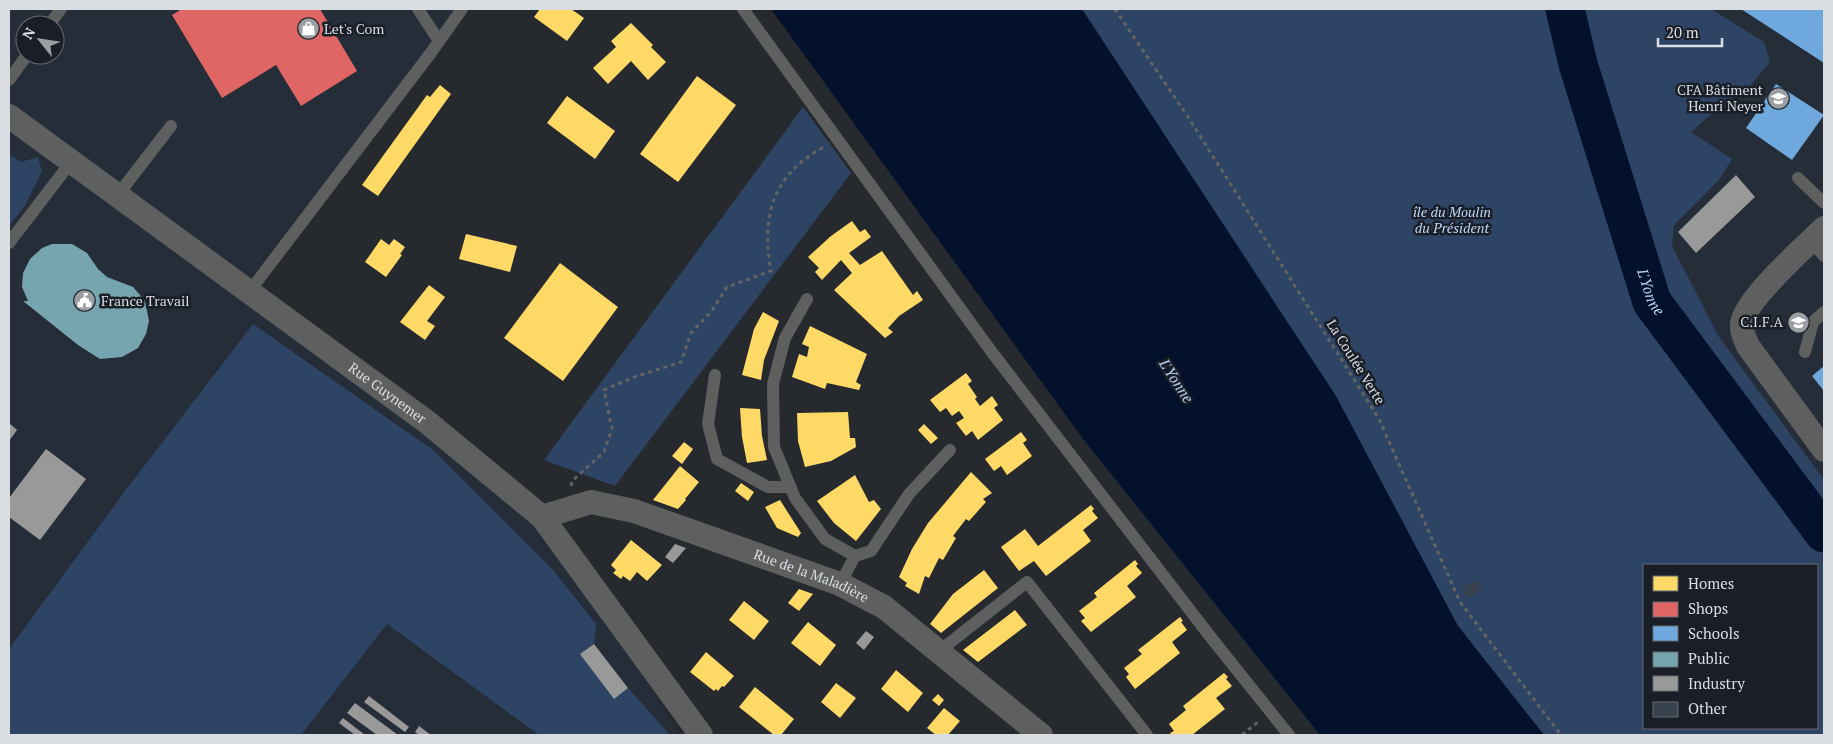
<svg xmlns="http://www.w3.org/2000/svg" width="1833" height="744" viewBox="0 0 1833 744" font-family="'PT Serif',serif">
<rect width="100%" height="100%" fill="#262a2e"/>
<path fill="#252d39" fill-rule="evenodd" d="M9,9H460L248,281L574,559L679,735H9ZM25,25H55V55H25Z
M1586,9H1824V509L1683,306Z"/>
<path fill="#2e4464" fill-rule="evenodd" d="M1067,9H1711L1764,42L1770,62L1749,87L1718,108L1691,132L1732,159L1719,180L1674,225L1672,246L1719,337L1824,480V735H1544L1458,626ZM1644,565H1817V728H1644Z
M803,107L851,173L615,486L544,460Z
M9,154L21,162L38,157L42,171L26,204L9,226Z
M253,324L433,450L553,570L596,624L594,644L581,654L614,699L628,688L670,735H539L387,624L301,735H9V649L125,491Z"/>
<path fill="#03112c" d="M771,9H1082L1336,396L1458,626L1544,735H1320L1083,439Z"/>
<path fill="#ffd966" d="M540,9H571L584,18L567,41L534,17Z
M631,23L653,45L651,47L666,62L648,80L631,61L608,84L593,68L616,47L611,41Z
M697,76L736,105L678,182L640,154Z
M440,85L451,94L378,196L362,185L427,95L430,97Z
M567,96L615,131L595,159L547,123Z
M852,221L860,232L865,229L871,237L849,253L860,265L882,251L913,295L917,291L923,300L899,316L888,328L893,332L885,338L834,290L852,273L841,260L822,280L815,272L819,268L808,257L831,236Z
M466,234L517,246L510,272L459,259Z
M381,239L389,245L394,239L405,247L400,254L402,255L386,277L365,262Z
M560,263L618,307L563,381L504,338Z
M429,285L445,297L427,321L435,326L425,340L400,322Z
M763,312L779,321L764,360L761,380L742,375L754,329Z
M810,326L867,354L856,382L861,385L859,390L827,383L825,389L792,377L799,354L807,357L809,347L802,344Z
M966,373L972,381L968,384L977,397L975,399L980,406L992,396L998,405L994,408L1003,420L978,440L972,431L966,436L956,423L964,418L959,411L952,416L946,408L940,412L930,400Z
M740,408L760,409L762,436L767,460L747,463L742,437Z
M848,412L850,438H855L856,447L831,461L805,467L798,441L797,413Z
M924,424L938,438L931,444L918,430Z
M1021,432L1027,440L1023,443L1032,456L1007,475L1001,466L994,471L985,459Z
M684,442L693,449L682,464L672,456Z
M680,466L699,482L685,499L686,500L678,509L653,500Z
M971,472L992,493L983,499L986,502L969,521L966,519L953,536L956,538L943,560L939,558L929,578L925,576L919,594L905,586L907,583L899,577L912,549L928,523Z
M855,475L869,502L874,500L881,509L856,541L834,523L817,501Z
M741,483L754,492L748,501L735,491Z
M780,500L801,533L798,537L777,528L765,507Z
M1091,505L1094,509L1092,511L1098,518L1083,530L1091,541L1046,576L1034,561L1019,571L1001,547L1025,529L1038,546Z
M631,540L662,565L647,581L637,572L630,581L623,576L621,579L613,573L616,570L611,565Z
M1135,560L1138,564L1136,566L1142,573L1127,586L1136,597L1091,632L1081,621L1085,618L1079,611L1097,597L1094,593Z
M984,570L998,588L941,633L930,624L953,594Z
M799,589L813,594L799,611L788,603Z
M744,601L769,621L754,640L729,620Z
M1015,610L1027,625L978,662L963,650Z
M1180,617L1183,621L1181,622L1187,630L1172,642L1180,653L1135,689L1126,677L1129,674L1124,668L1142,654L1138,650Z
M808,622L836,645L820,666L791,643Z
M706,652L734,676L724,687L722,686L718,691L716,689L714,691L690,672Z
M896,670L923,693L908,712L881,689Z
M1224,673L1228,677L1226,679L1232,686L1216,698L1225,709L1192,735H1172L1170,733L1174,731L1169,724L1186,710L1183,706Z
M836,683L856,698L840,718L821,702Z
M755,687L794,719L781,735H774L739,707Z
M938,694L944,700L939,706L932,700Z
M944,708L960,721L948,735H936L927,728Z"/>
<path fill="#e06666" d="M182,9H320L357,71L301,106L276,65L222,98L172,15Z"/>
<path fill="#6fa8dc" d="M1741,9H1824V63Z
M1776,84L1824,115L1792,160L1746,128Z
M1824,366V391L1812,376Z"/>
<path fill="#76a5af" d="M52,244H72L87,253L98,269L107,277L133,287L145,301L149,321L146,334L138,348L122,357L100,359L78,345L23,301H28L22,287L23,273L30,259L42,248Z"/>
<path fill="#999" d="M1736,175L1755,197L1696,253L1678,232Z
M9,423L17,430L9,441Z
M46,449L86,479L40,540L9,517V498Z
M675,544L686,548L673,563L665,557Z
M866,631L874,637L864,650L856,643Z
M594,644L628,688L614,699L580,654Z
M369,696L409,727L405,732L364,702Z
M355,703L398,735H377L347,713Z
M343,718L365,735H355L339,723Z
M419,726L431,735H419L415,732Z"/>
<g fill="none" stroke-linecap="round" stroke-linejoin="round">
<path stroke="#03112c" stroke-width="39" id="s1" d="M1565,9L1578,64L1652,302L1824,533"/>
</g>
<path fill="#38424f" d="M1477,580L1482,589L1468,598L1461,588Z"/>
<g fill="none" stroke-linecap="round" stroke-linejoin="round">
<path stroke="#636464" stroke-width="3" stroke-dasharray="4 4" stroke-linecap="butt" d="M1115,9L1190,120L1379,419L1460,602L1561,735
M571,486L572,481L604,452L612,429L604,390L634,377L681,362L691,333L711,312L727,287L771,271C761,216 772,175 824,147
M1242,735L1259,721"/>
<path stroke="#5e6060" stroke-width="12" d="M418,9L439,41
M743,9L991,351L1209,635L1289,735
M49,25L61,9
M9,80L27,55
M1798,178L1824,203
M117,196L171,126
M1811,241L1824,256
M9,243L71,162
M249,292L430,54L462,9
M807,299L785,338L773,384L774,447L795,498L825,539L855,556
M1805,352L1813,322L1824,312
M715,375L708,424L717,459L768,487H790
M840,584L855,556L871,551L909,494L950,450
M938,652L1027,582L1147,735"/>
<g stroke="#5e6060" stroke-width="24">
<path id="s2" d="M9,116L427,422L542,517L701,735"/>
<path d="M1824,228C1806,246 1744,300 1742,324C1741,331 1745,339 1748,346L1824,450"/>
<path id="s3" d="M542,517L591,502L634,511L840,584L884,607L1041,735"/>
</g>
</g>
<defs>
<symbol id="shop-disc" viewBox="-11 -11 22 22"><circle r="9.5" fill="#9b9fa4" stroke="#1a1f27"/><path d="M-5-2.5h2.3a2.7 3.5 0 0 1 5.4 0H5L5.5 6h-11ZM-1.5-2.5h3a1.5 2.3 0 0 0-3 0Z" fill="#fff"/></symbol>
<symbol id="university-disc" viewBox="-11 -11 22 22"><circle r="9.5" fill="#9b9fa4" stroke="#1a1f27"/><path d="M0-5L7-2L0 1L-7-2ZM-4 1L0 2.5L4 1V4Q0 6-4 4Z" fill="#fff"/></symbol>
<symbol id="civic-disc" viewBox="-11 -11 22 22"><circle r="9.5" fill="#9b9fa4" stroke="#1a1f27"/><path d="M-.6-6.5H3V-4.5H.6V-3L4-1V1h2V6H-6V1h2V-1L-.6-3ZM-1.2 2.5V6h2.4V2.5Z" fill="#fff"/></symbol>
</defs>
<g fill-rule="evenodd">
<use href="#shop-disc" x="296" y="16" width="25" height="25"/>
<use href="#university-disc" x="1766" y="86" width="25" height="25"/>
<use href="#civic-disc" x="72" y="288" width="25" height="25"/>
<use href="#university-disc" x="1786" y="310" width="25" height="25"/>
</g>
<g text-anchor="middle" stroke-width="5" stroke-linejoin="round" paint-order="stroke">
<g font-size="14" fill="#dadee3" stroke="#1a1f27" text-anchor="start">
<text x="324" y="34">Let's Com</text>
<text x="1763" y="95" text-anchor="end">CFA Bâtiment<tspan x="1763" dy="16">Henri Neyer</tspan></text>
<text x="101" y="306">France Travail</text>
<text x="1783" y="327" text-anchor="end">C.I.F.A</text>
</g>
<g font-size="14" font-style="italic" fill="#bed7f9" stroke="#1a1f27">
<text x="1452" y="217">île du Moulin<tspan x="1452" dy="16">du Président</tspan></text>
</g>
<g font-size="14" fill="#dadee3" stroke="#1a1f27">
<text transform="translate(1356 362) rotate(58)" y="5">La Coulée Verte</text>
<text dy="5" stroke="none"><textPath href="#s2" startOffset="469">Rue Guynemer</textPath></text>
<text dy="5" stroke="none"><textPath href="#s3" startOffset="284">Rue de la Maladière</textPath></text>
</g>
<g font-size="15" font-style="italic" fill="#bad2f4" stroke="#1a1f27">
<text dy="5" stroke="none"><textPath href="#s1" startOffset="296">L'Yonne</textPath></text>
<text transform="translate(1176 381) rotate(57)" y="5">L'Yonne</text>
</g>
</g>
<rect width="1833" height="744" fill="none" stroke="#dadee3" stroke-width="20"/>
<rect x="1643" y="564" width="175" height="165" fill="#1a1f27" stroke="#676b72"/>
<rect x="1653" y="576" width="25" height="15" fill="#ffd966" stroke="#676b72"/>
<text x="1688" y="589" font-size="15" fill="#dadee3">Homes</text>
<rect x="1653" y="602" width="25" height="15" fill="#e06666" stroke="#676b72"/>
<text x="1688" y="614" font-size="15" fill="#dadee3">Shops</text>
<rect x="1653" y="626" width="25" height="15" fill="#6fa8dc" stroke="#676b72"/>
<text x="1688" y="639" font-size="15" fill="#dadee3">Schools</text>
<rect x="1653" y="652" width="25" height="15" fill="#76a5af" stroke="#676b72"/>
<text x="1688" y="664" font-size="15" fill="#dadee3">Public</text>
<rect x="1653" y="676" width="25" height="15" fill="#999999" stroke="#676b72"/>
<text x="1688" y="689" font-size="15" fill="#dadee3">Industry</text>
<rect x="1653" y="702" width="25" height="15" fill="#38424f" stroke="#676b72"/>
<text x="1688" y="714" font-size="15" fill="#dadee3">Other</text>
<g transform="translate(40 40) rotate(300)"><circle r="24" fill="#1a1f27" stroke="#676b72"/>
<path d="M0-4L9 19L0 12L-9 19Z" fill="#9b9fa4"/>
<text y="-8" font-size="14" font-weight="bold" text-anchor="middle" fill="#dadee3">N</text>
</g>
<path d="M1658 38v8h64v-8" fill="none" stroke="#dadee3" stroke-width="2.5"/>
<text x="1666" y="38" font-size="15" fill="#dadee3" stroke="#1a1f27" stroke-width="4" paint-order="stroke">20 m</text>
</svg>
